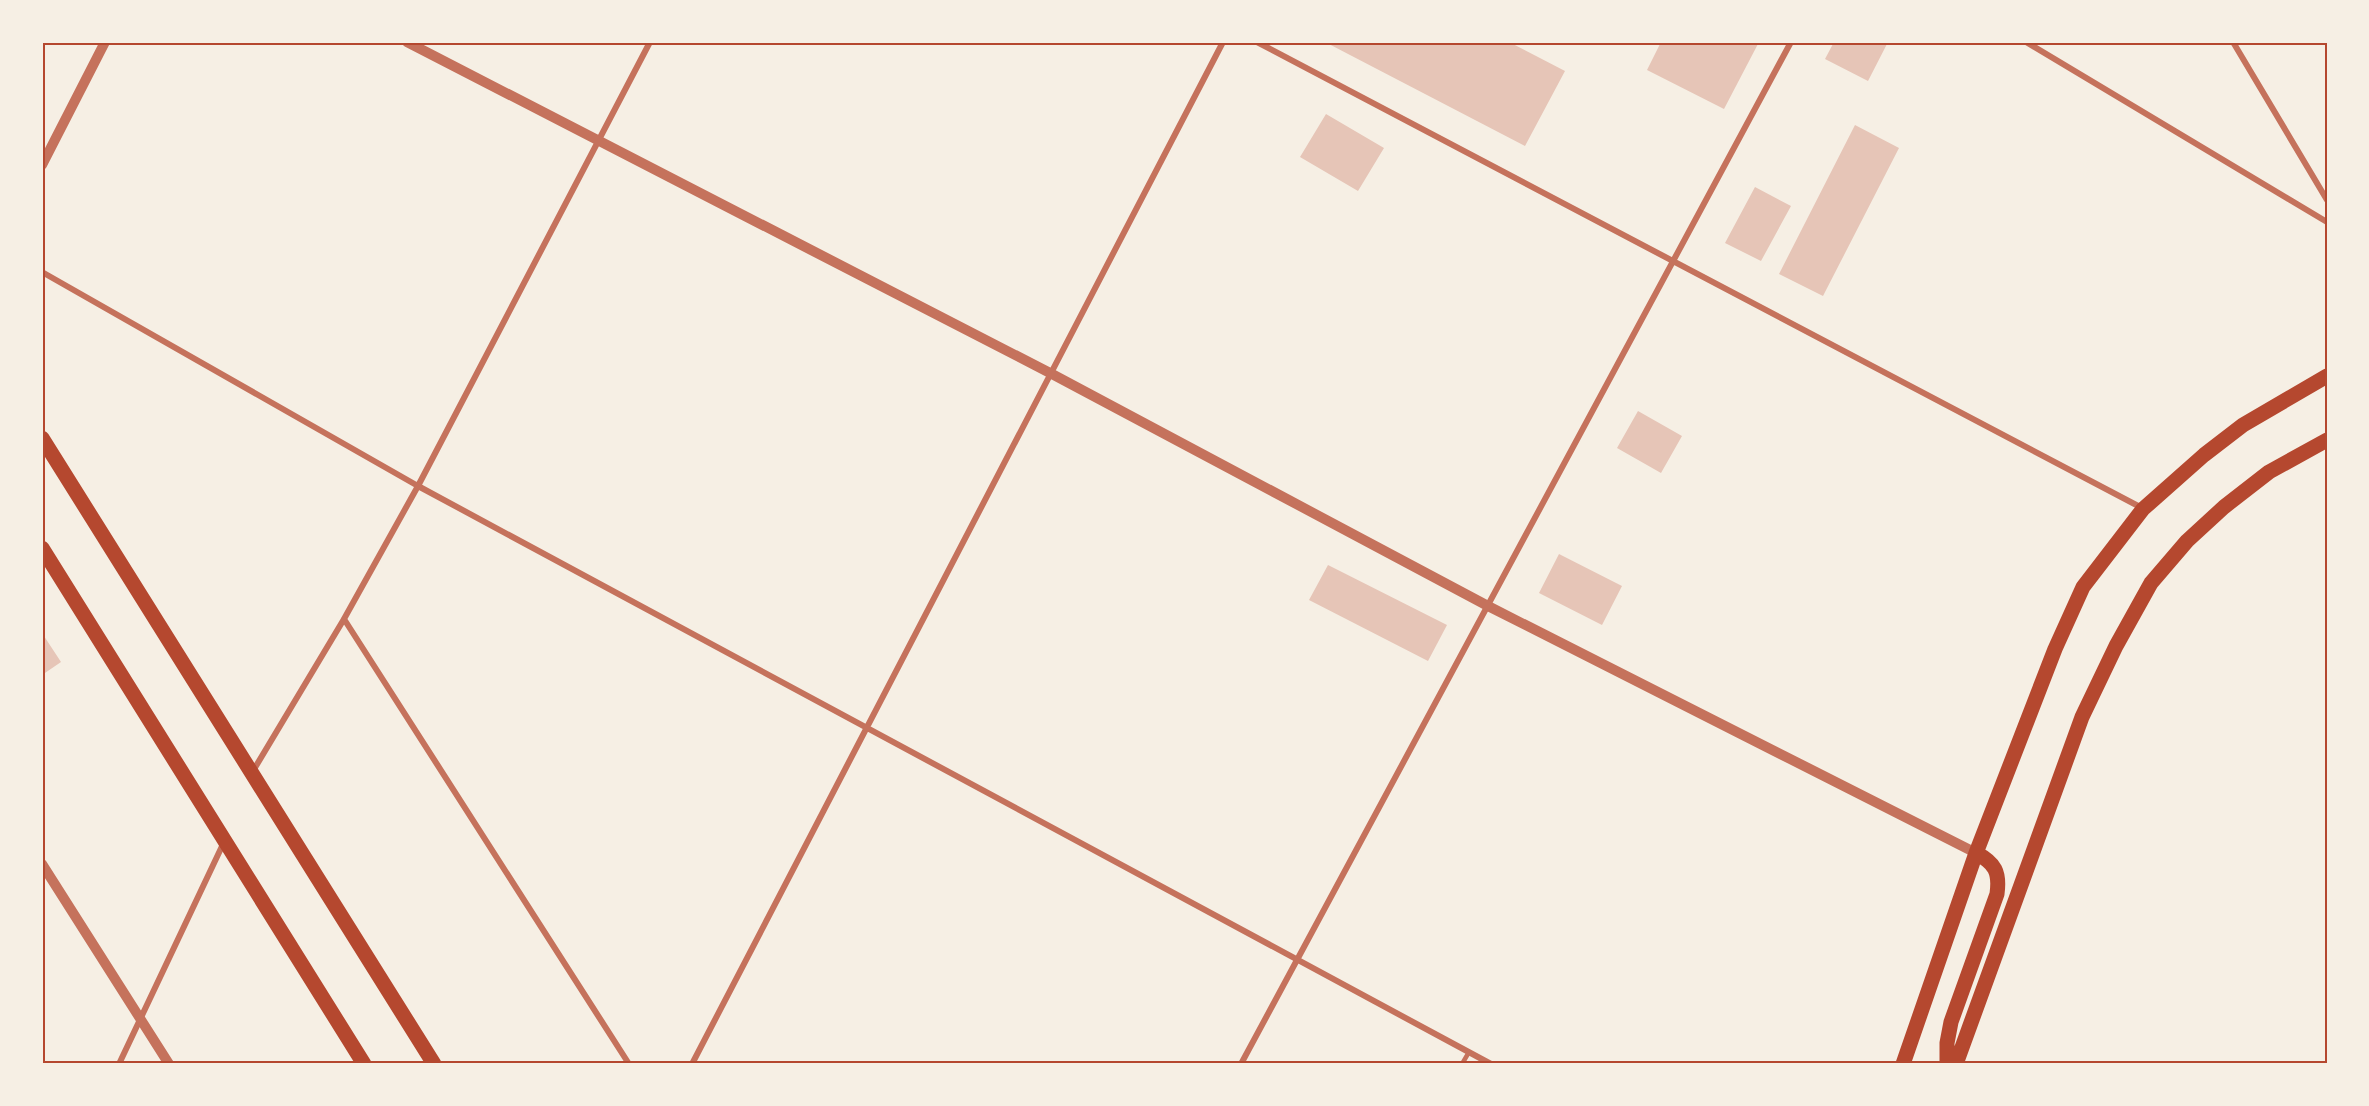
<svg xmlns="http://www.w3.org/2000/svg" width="2369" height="1106" viewBox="0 0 2369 1106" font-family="'Work Sans',sans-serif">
<rect width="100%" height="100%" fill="#f6efe4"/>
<path fill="#e6c5b7" d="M1325,42H1509L1565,71L1525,146Z
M1661,42H1759L1724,109L1647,70Z
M1834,42H1888L1868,81L1825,59Z
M1326,114L1384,148L1358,191L1300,157Z
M1855,125L1899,148L1823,296L1779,274Z
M1755,187L1791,206L1761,261L1725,243Z
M1638,411L1682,436L1661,473L1617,448Z
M1559,554L1622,586L1602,625L1539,593Z
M1328,565L1447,625L1428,661L1309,600Z
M42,633L61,662L42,675Z"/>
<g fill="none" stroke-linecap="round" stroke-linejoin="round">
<path stroke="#c5725c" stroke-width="4.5" d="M1462,1064L1469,1052"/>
<path stroke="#c5725c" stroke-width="6" d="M1257,42L2142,508
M2026,42L2327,222
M2233,42L2327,200
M42,272L418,486L1491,1064
M344,619L629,1064
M253,771L344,619L418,486L650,42
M119,1064L224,842
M692,1064L1223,42
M1241,1064L1791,42"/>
<path stroke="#c5725c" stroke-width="10" d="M407,42L1052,374L1488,606L1976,853
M42,165L105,42
M42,864L169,1064"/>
<path stroke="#b5482f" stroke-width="15" d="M42,438L434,1064
M42,548L364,1064
M1903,1064L1976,853L2055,649L2083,587L2143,509L2204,455L2243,425L2327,376
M1947,1064V1043L1951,1022L1997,894C2000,872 1995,863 1976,853
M1956,1064L2082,717L2116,646L2151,583L2187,541L2224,507L2269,472L2327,440"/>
</g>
<rect width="2369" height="1106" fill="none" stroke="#f6efe4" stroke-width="87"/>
<rect x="44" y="44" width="2282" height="1018" fill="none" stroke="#b5482f" stroke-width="2"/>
</svg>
